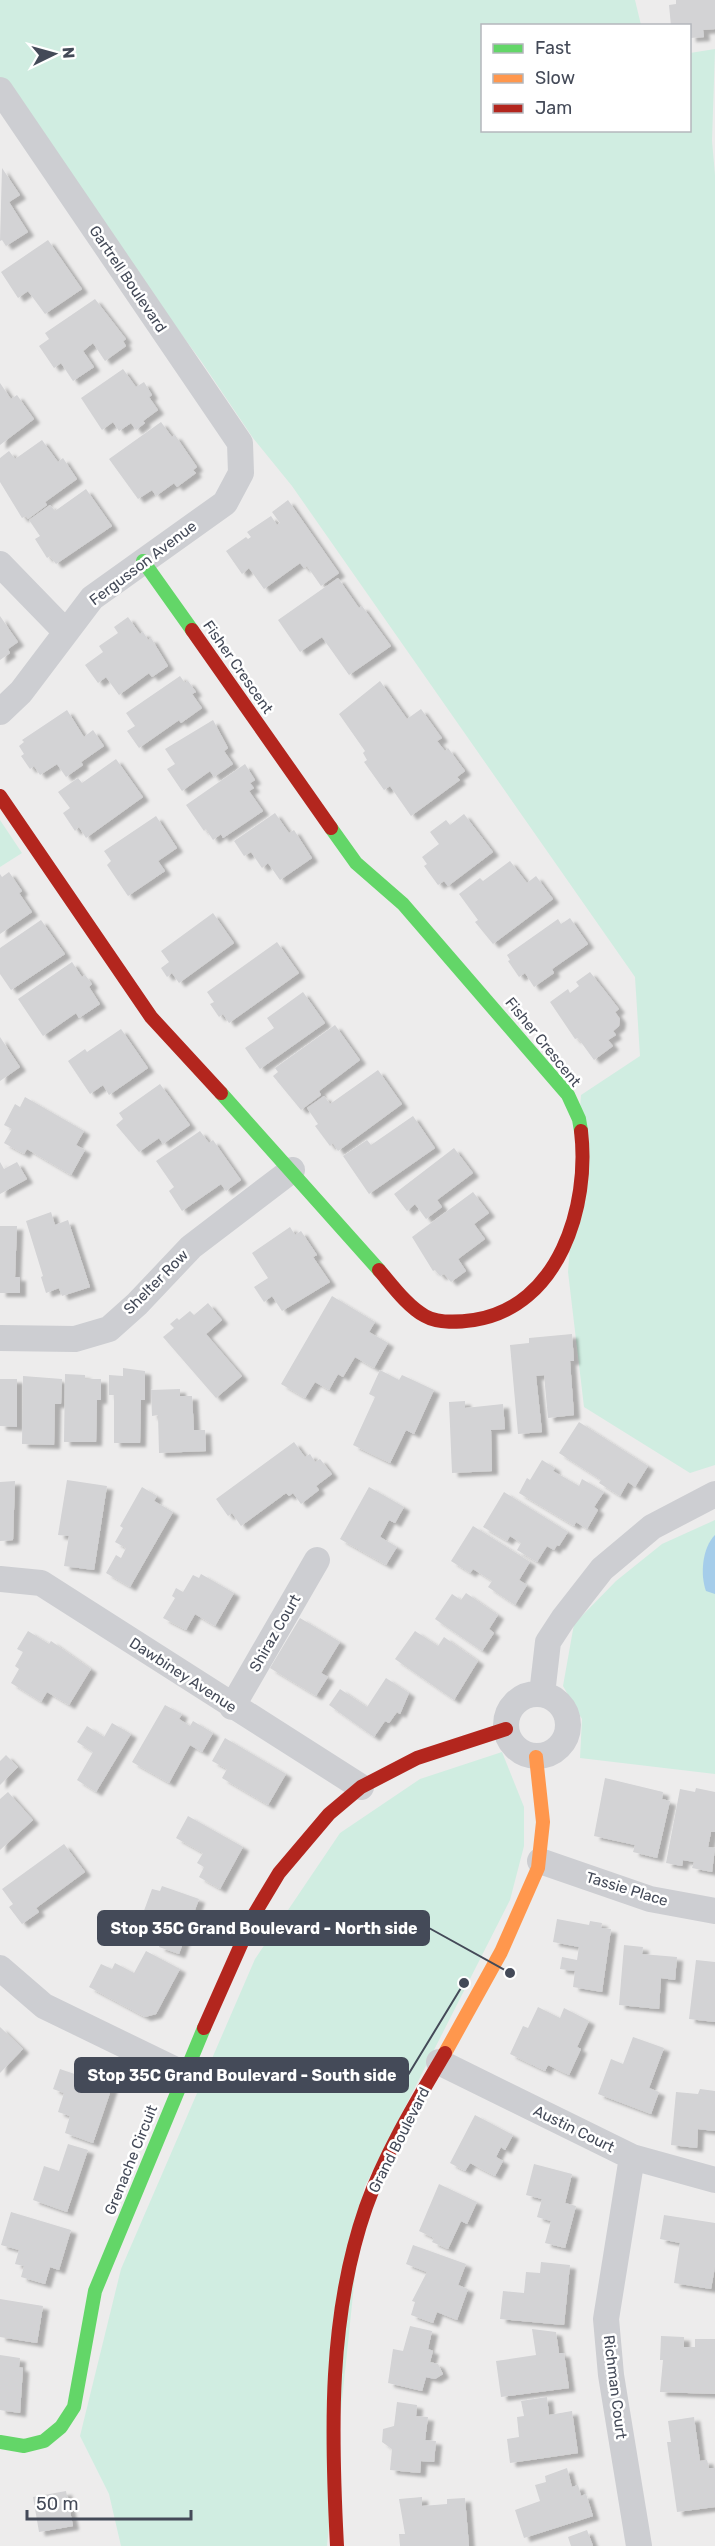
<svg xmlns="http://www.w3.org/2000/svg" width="715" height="2546" viewBox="0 0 715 2546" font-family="Rubik,sans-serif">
<defs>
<filter id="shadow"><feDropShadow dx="6" dy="4" stdDeviation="1.5" flood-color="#0004"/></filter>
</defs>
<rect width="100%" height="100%" fill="#edecec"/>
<path fill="#d0ede1" d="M0,0H635L641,25L482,26V130H690V53L715,49L712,141L715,175V1465L690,1473L584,1407L568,1272L581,1095L640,1056L635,977L292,486L253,438L201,361L0,87Z
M0,820L22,853L0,867Z
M715,1520V1774L580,1758L582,1719L563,1686L574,1624L616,1581L662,1544Z
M502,1752L524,1807V1846L510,1900L364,2188L327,2546H121L109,2494L80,2436L121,2269L255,1959L340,1833L420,1779Z"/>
<path fill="#a5cdea" d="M715,1535V1594L706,1591C700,1575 702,1548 715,1535Z"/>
<path fill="#d3d3d5" filter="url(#shadow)" d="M676,0H715V29L703,30L704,37L690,38V26H671L669,5L676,4Z
M2,168L20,195L9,202L28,232L6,246L2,240L0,241Z
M48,240L82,289L45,314L28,291L18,298L1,272Z
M95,299L126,339L123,341L126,346L105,361L93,343L83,351L94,367L73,381L61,363L54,368L39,346L49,339L45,333Z
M123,369L136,387L144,382L152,395L149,397L158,410L143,421L145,423L136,430L131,423L119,431L113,422L102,430L81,398Z
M0,383L11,399L17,395L34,419L0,445Z
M161,422L172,437L175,435L197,467L193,470L196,473L177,487L174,483L156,496L152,490L138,499L109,459Z
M42,440L58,462L63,458L77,479L45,502L47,505L28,519L26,516L22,518L0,482V458L9,451L15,459Z
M86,489L112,526L56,564L50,556L47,558L35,539L40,536L29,520L50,505L55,511Z
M288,500L339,573L321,586L307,566L304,568L300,563L264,589L249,568L242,574L226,551L246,537L248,539L251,537L247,532L271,516L277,525L280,523L272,512Z
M338,578L359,608L362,606L391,646L349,675L322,637L300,652L278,620Z
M0,616L18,642L8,649L10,653L0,660Z
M128,617L140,634L143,632L148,640L151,638L168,666L152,677L149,673L119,695L106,677L98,683L85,665L103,652L99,646L118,633L114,627Z
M180,676L185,683L188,681L196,692L192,694L202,708L181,723L179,720L139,748L127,731L135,726L126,713Z
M380,681L407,719L421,709L442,738L437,741L445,751L448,748L465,771L457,777L460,780L411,816L390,786L384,790L364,762L367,760L363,753L365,751L339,714Z
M67,710L84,737L93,730L104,746L81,762L83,765L66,777L57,764L40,775L34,766L30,769L21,756L24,754L19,746L24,742L22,740Z
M213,720L228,748L224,751L233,764L214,777L210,771L182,791L167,769L175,764L165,749Z
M116,759L143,797L86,838L79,827L75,831L63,813L70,808L58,792L78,778L82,783Z
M245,764L255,780L250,783L254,788L249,791L263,811L223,838L221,834L213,840L206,829L204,831L186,805Z
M275,813L289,833L294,830L312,858L280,880L268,863L262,868L251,852L244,856L234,841Z
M464,814L493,852L448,886L444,881L438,885L424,866L427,864L422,857L439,844L430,832L446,820L450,825Z
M156,816L177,848L158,861L165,871L128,896L107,865L111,861L104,851Z
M510,861L527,883L536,876L553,899L493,944L475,922L478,920L459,894L480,878L483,881Z
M9,872L22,891L19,893L32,912L0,934V874L2,877Z
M213,913L234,943L179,983L172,973L167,977L161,968L169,962L161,951Z
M570,918L588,944L552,969L554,973L534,987L525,973L519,977L508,961L510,960L507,955L558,919L561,924Z
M41,920L65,954L11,990L0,974V948Z
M277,942L299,973L229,1023L223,1014L219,1017L210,1004L214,1002L207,992Z
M72,962L82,977L85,975L92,984L89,987L100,1004L79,1018L76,1013L43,1036L18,999Z
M590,972L619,1009L615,1012L620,1019L619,1026L613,1031L616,1035L608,1040L613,1046L594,1060L578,1038L575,1039L550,1002L568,989L570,993L579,986L576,982Z
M303,992L325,1023L260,1069L245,1048L274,1028L267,1018Z
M335,1025L360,1060L319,1091L321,1095L301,1110L273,1076L278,1072L275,1068Z
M121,1029L148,1068L109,1095L103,1085L90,1094L68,1061L85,1049L87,1052Z
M0,1037L20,1067L0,1081Z
M378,1070L402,1104L338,1151L333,1143L330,1146L315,1126L318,1124L307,1108L324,1096L330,1104Z
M160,1084L190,1125L163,1144L159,1138L139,1152L116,1125L123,1119L119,1113Z
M25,1097L84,1131L76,1145L85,1150L71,1175L27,1149L24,1154L4,1143L12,1129L4,1125L15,1104L20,1107Z
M413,1116L435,1148L369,1194L343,1156L367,1140L371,1145Z
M200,1131L209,1143L213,1140L241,1180L226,1191L221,1184L182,1211L169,1191L174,1187L156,1161Z
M454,1148L473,1173L437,1200L442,1207L426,1219L415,1204L407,1211L394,1194Z
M0,1162L4,1169L17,1162L27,1179L0,1194Z
M473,1192L489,1213L474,1224L485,1239L458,1259L466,1271L451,1282L444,1274L440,1276L435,1270L433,1271L412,1237Z
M51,1212L55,1225L68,1220L90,1287L62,1296L59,1288L46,1293L41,1277L43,1276L26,1221Z
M0,1226H17L15,1277H20V1293H0Z
M290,1227L295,1235L301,1231L317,1255L313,1257L330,1282L282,1311L272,1296L264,1302L254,1287L268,1278L252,1253Z
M332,1296L375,1322L369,1332L388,1343L374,1368L355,1357L343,1377L338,1374L329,1390L315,1382L305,1398L281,1384Z
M208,1303L222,1320L206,1334L242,1376L216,1398L163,1337L174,1328L170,1324L177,1318L179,1320L190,1311L194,1315Z
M572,1334L574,1361H570L574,1415L548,1418L544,1375L536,1376L542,1432L518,1434L510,1345L529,1343V1338Z
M123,1368L145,1371V1400H141L140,1443H114V1395H109V1375L123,1376Z
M380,1370L399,1380L402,1375L434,1390L414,1434L406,1430L390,1463L353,1445L375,1397L369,1394Z
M65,1374L85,1375V1379H101V1400H97L96,1442H64Z
M23,1376L62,1379L61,1404H55L54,1445L22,1444Z
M0,1379H17V1427L0,1426Z
M180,1389V1396H192L194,1430H205L206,1451L159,1453L158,1415L152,1416L151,1390Z
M465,1401V1408L503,1404L505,1429L491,1430L492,1471L452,1473L449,1402Z
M579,1422L648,1466L635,1487L628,1482L620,1496L599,1483L601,1480L559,1453Z
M294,1442L305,1457L310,1454L315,1462L320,1459L332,1474L316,1486L319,1490L301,1504L293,1493L289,1496L286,1493L241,1526L232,1513L228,1516L216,1499Z
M542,1460L555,1468L553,1471L579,1486L582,1479L604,1492L594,1507L598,1510L587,1529L576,1522L574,1526L519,1493L527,1478L530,1480Z
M67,1480L107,1486L94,1570L64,1566L69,1536L58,1535Z
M15,1481L13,1540L0,1541V1482Z
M142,1487L157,1496L154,1501L173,1512L130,1587L106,1573L116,1555L121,1558L126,1548L115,1542L123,1528L120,1526Z
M369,1487L404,1507L395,1523L389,1520L380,1537L397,1547L386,1565L340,1539Z
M504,1492L568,1532L559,1546L557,1545L554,1550L547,1546L537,1562L517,1550L521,1543L510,1536L507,1541L483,1527Z
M473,1526L530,1562L519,1580L527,1585L515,1605L488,1587L492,1581L473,1569L470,1573L451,1561Z
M201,1574L234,1593L215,1626L195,1614L186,1630L163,1618L175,1598L172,1596L176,1588L183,1592L193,1575L199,1578Z
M466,1593L498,1615L489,1629L494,1633L482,1651L435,1619L452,1594L461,1600Z
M300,1618L340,1642L321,1673L328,1677L316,1696L270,1668Z
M28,1631L49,1644L51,1641L91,1669L69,1705L47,1692L41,1702L11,1683L19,1669L15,1666L23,1652L17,1649Z
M415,1631L438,1646L444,1637L478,1661L454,1700L395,1659Z
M386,1678L409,1693L400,1714L397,1712L389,1723L385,1721L374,1737L329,1705L340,1689L367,1707Z
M165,1705L182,1714L179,1719L190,1726L193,1721L213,1733L202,1752L190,1745L169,1783L132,1762Z
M112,1723L131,1734L96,1792L77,1780L93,1752L77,1742L87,1726L104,1737Z
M225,1738L286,1774L268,1805L222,1778L227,1769L212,1761Z
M6,1755L18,1767L0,1785V1761Z
M605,1778L663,1792L662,1799L670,1801L657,1858L633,1852L635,1845L594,1836Z
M696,1788L715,1792V1832H711L708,1847L715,1848L712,1872L692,1868L694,1862L683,1860L682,1866L666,1863L680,1789L695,1792Z
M8,1792L33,1820L0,1850V1799Z
M188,1816L243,1847L220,1889L199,1877L204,1867L197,1863L203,1853L176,1838Z
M64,1844L85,1872L36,1908L39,1912L22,1924L9,1907L13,1904L2,1889Z
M162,1886L199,1899L179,1954L159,1947L162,1939L140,1931L145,1918L142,1916L152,1889L160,1891Z
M557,1919L589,1925L590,1921L602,1923L601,1928L611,1929L602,1992L573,1987L575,1971L560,1969L562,1957L577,1960L579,1947L553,1942Z
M624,1945L643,1947L642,1954L677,1957L675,1980L661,1978L659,2009L619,2005Z
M146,1951L180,1969L156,2014L145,2017L89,1987L101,1964L112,1969L115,1963L134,1973Z
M696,1960L715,1962V2022L689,2019Z
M538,2007L560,2018L564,2008L589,2021L577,2047L581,2049L569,2075L548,2065L545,2071L510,2054L523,2026L528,2028Z
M0,2027L23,2049L0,2073Z
M633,2037L664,2048L649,2088L659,2092L651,2114L598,2094L611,2059L623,2064Z
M60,2069L112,2087L93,2143L65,2133L70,2116L58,2112L64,2093L53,2089Z
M700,2089L715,2091V2131L698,2129L697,2148L671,2145L676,2092L698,2094Z
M475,2115L513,2135L505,2150L501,2147L496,2157L503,2161L495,2176L470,2163L465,2171L450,2163Z
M68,2144L88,2150L67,2212L33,2200L44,2166L59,2171Z
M534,2164L572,2174L565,2203L576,2206L565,2248L545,2243L551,2221L537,2217L542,2199L526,2195Z
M439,2184L477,2202L467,2224L461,2221L448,2249L432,2242L434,2238L419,2231Z
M11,2212L71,2230L59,2270L50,2267L45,2284L21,2277L24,2266L15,2264L19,2250L1,2245Z
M664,2215L715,2223V2267L711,2289L674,2283L680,2243L660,2239Z
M413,2245L466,2264L458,2285L468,2289L457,2320L437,2312L433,2323L411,2315L415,2302L412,2301L427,2272L406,2264Z
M541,2262L570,2265L564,2325L500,2319L503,2291L524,2293L526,2272L540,2273Z
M0,2299L43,2306L37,2343L0,2337Z
M410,2326L432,2331L428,2349L433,2351L430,2362L438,2364L443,2374L435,2379L426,2377L422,2391L388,2383L393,2349L403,2351Z
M532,2329L556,2332L559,2353H564L569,2388L501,2397L496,2361L536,2355Z
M661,2336L684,2337V2347H695V2339H715V2394L660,2392L663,2360H660Z
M0,2355L20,2358L19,2367L23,2368L20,2413L0,2410Z
M547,2397L549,2415L572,2411L578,2453L510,2463L507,2439L519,2437L517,2417L524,2416L521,2401Z
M397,2402L417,2405L416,2416L428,2417L425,2440L436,2441L434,2462L421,2461L420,2473L390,2470L392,2449L382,2442L383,2429L394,2426Z
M694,2417L700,2461L707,2460L709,2468H715V2507L677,2512L667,2442H671L668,2421Z
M567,2468L572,2487L578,2485L581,2496L586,2494L593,2516L524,2538L515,2510L540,2501L535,2485L546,2482L545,2476Z
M66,2491L73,2526L39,2532L33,2497Z
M422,2497V2506L447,2504V2499L465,2498L469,2546H400L399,2534H405L399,2499Z
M587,2530L593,2546H571L568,2537Z"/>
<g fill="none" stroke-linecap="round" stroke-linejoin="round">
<path stroke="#cdced2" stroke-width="26" d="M0,90L240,443L241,473L225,503L92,598L21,692L0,712
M0,564L65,631
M0,1338L75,1339L109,1329L137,1304L191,1247L292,1170
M0,1579L41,1583L361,1787
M542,1694L548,1642L563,1619L602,1569L652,1527L715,1494
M506 1725a31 31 0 1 1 62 0a31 31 0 1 1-62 0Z
M232,1707L317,1560
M540,1861L650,1899L715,1911
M0,1968L44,2006L184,2074
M439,2062L632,2157L715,2180
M632,2157L606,2319L611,2375L639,2546"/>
<path stroke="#63d668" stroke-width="14" d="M143,561L192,630
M331,828L356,863L403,904L568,1095L579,1119L581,1131
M221,1093L379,1270
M0,2442L24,2446L44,2441L61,2427L74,2407L95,2291L204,2028"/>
<path stroke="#ff974d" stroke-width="14" d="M445,2053L501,1952L538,1868L543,1822L536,1757"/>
<path stroke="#b3261e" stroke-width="14" d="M192,630L331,828
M0,796L151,1017L221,1093
M379,1270C392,1285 407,1306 425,1316C439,1324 459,1322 474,1320C559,1307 590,1206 581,1131
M204,2028L255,1913L279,1873L329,1814L361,1787L417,1758L506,1729
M337,2546C331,2432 328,2316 366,2207C385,2153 416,2102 445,2053"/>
</g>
<g text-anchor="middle" stroke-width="5" stroke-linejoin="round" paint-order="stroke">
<g font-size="15" fill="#444a58" stroke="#fff">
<text transform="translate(128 279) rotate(56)" y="5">Gartrell Boulevard</text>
<text transform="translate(143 563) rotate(-37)" y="5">Fergusson Avenue</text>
<text transform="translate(238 667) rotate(55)" y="5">Fisher Crescent</text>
<text transform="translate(543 1042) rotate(51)" y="5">Fisher Crescent</text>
<text transform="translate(156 1282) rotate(-45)" y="5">Shelter Row</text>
<text transform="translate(275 1633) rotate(-60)" y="5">Shiraz Court</text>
<text transform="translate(183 1675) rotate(33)" y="5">Dawbiney Avenue</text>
<text transform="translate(627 1889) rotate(17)" y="5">Tassie Place</text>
<text transform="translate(574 2129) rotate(26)" y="5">Austin Court</text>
<text transform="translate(399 2140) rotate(-63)" y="5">Grand Boulevard</text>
<text transform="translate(131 2160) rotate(-68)" y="5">Grenache Circuit</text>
<text transform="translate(615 2387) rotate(83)" y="5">Richman Court</text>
</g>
</g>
<path fill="none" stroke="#444a58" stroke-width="2" d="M510 1973L429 1928M464 1983L408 2075"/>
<g fill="#444a58" stroke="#fff" stroke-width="2">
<circle cx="510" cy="1973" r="6"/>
<circle cx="464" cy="1983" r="6"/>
</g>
<g fill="#444a58" stroke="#444a58" stroke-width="2">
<rect x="98" y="1911" width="331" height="34" rx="6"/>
<rect x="75" y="2058" width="333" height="34" rx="6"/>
</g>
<g font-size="16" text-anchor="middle" font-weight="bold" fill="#fff">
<text x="264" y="1934">Stop 35C Grand Boulevard - North side</text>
<text x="242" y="2081">Stop 35C Grand Boulevard - South side</text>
</g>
<rect x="481" y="24" width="210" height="108" fill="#ffffff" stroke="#b4b7bc" stroke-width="1.5"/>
<rect x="493" y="44" width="30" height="9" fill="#63d668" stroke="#b4b7bc" stroke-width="1.5"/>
<text x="535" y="54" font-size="18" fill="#444a58">Fast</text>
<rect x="493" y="74" width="30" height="9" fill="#ff974d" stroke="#b4b7bc" stroke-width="1.5"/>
<text x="535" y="84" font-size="18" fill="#444a58">Slow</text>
<rect x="493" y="104" width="30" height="9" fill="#b3261e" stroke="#b4b7bc" stroke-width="1.5"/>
<text x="535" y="114" font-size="18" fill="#444a58">Jam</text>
<g transform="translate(54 54) rotate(85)" stroke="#ffffff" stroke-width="4.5" paint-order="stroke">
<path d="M0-4.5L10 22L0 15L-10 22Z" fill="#444a58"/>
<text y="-9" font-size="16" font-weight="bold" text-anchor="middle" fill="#444a58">N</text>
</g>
<path d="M27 2510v9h164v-9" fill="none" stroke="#444a58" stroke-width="3"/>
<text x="36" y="2510" font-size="18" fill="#444a58" stroke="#ffffff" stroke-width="4.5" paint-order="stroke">50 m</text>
</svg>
